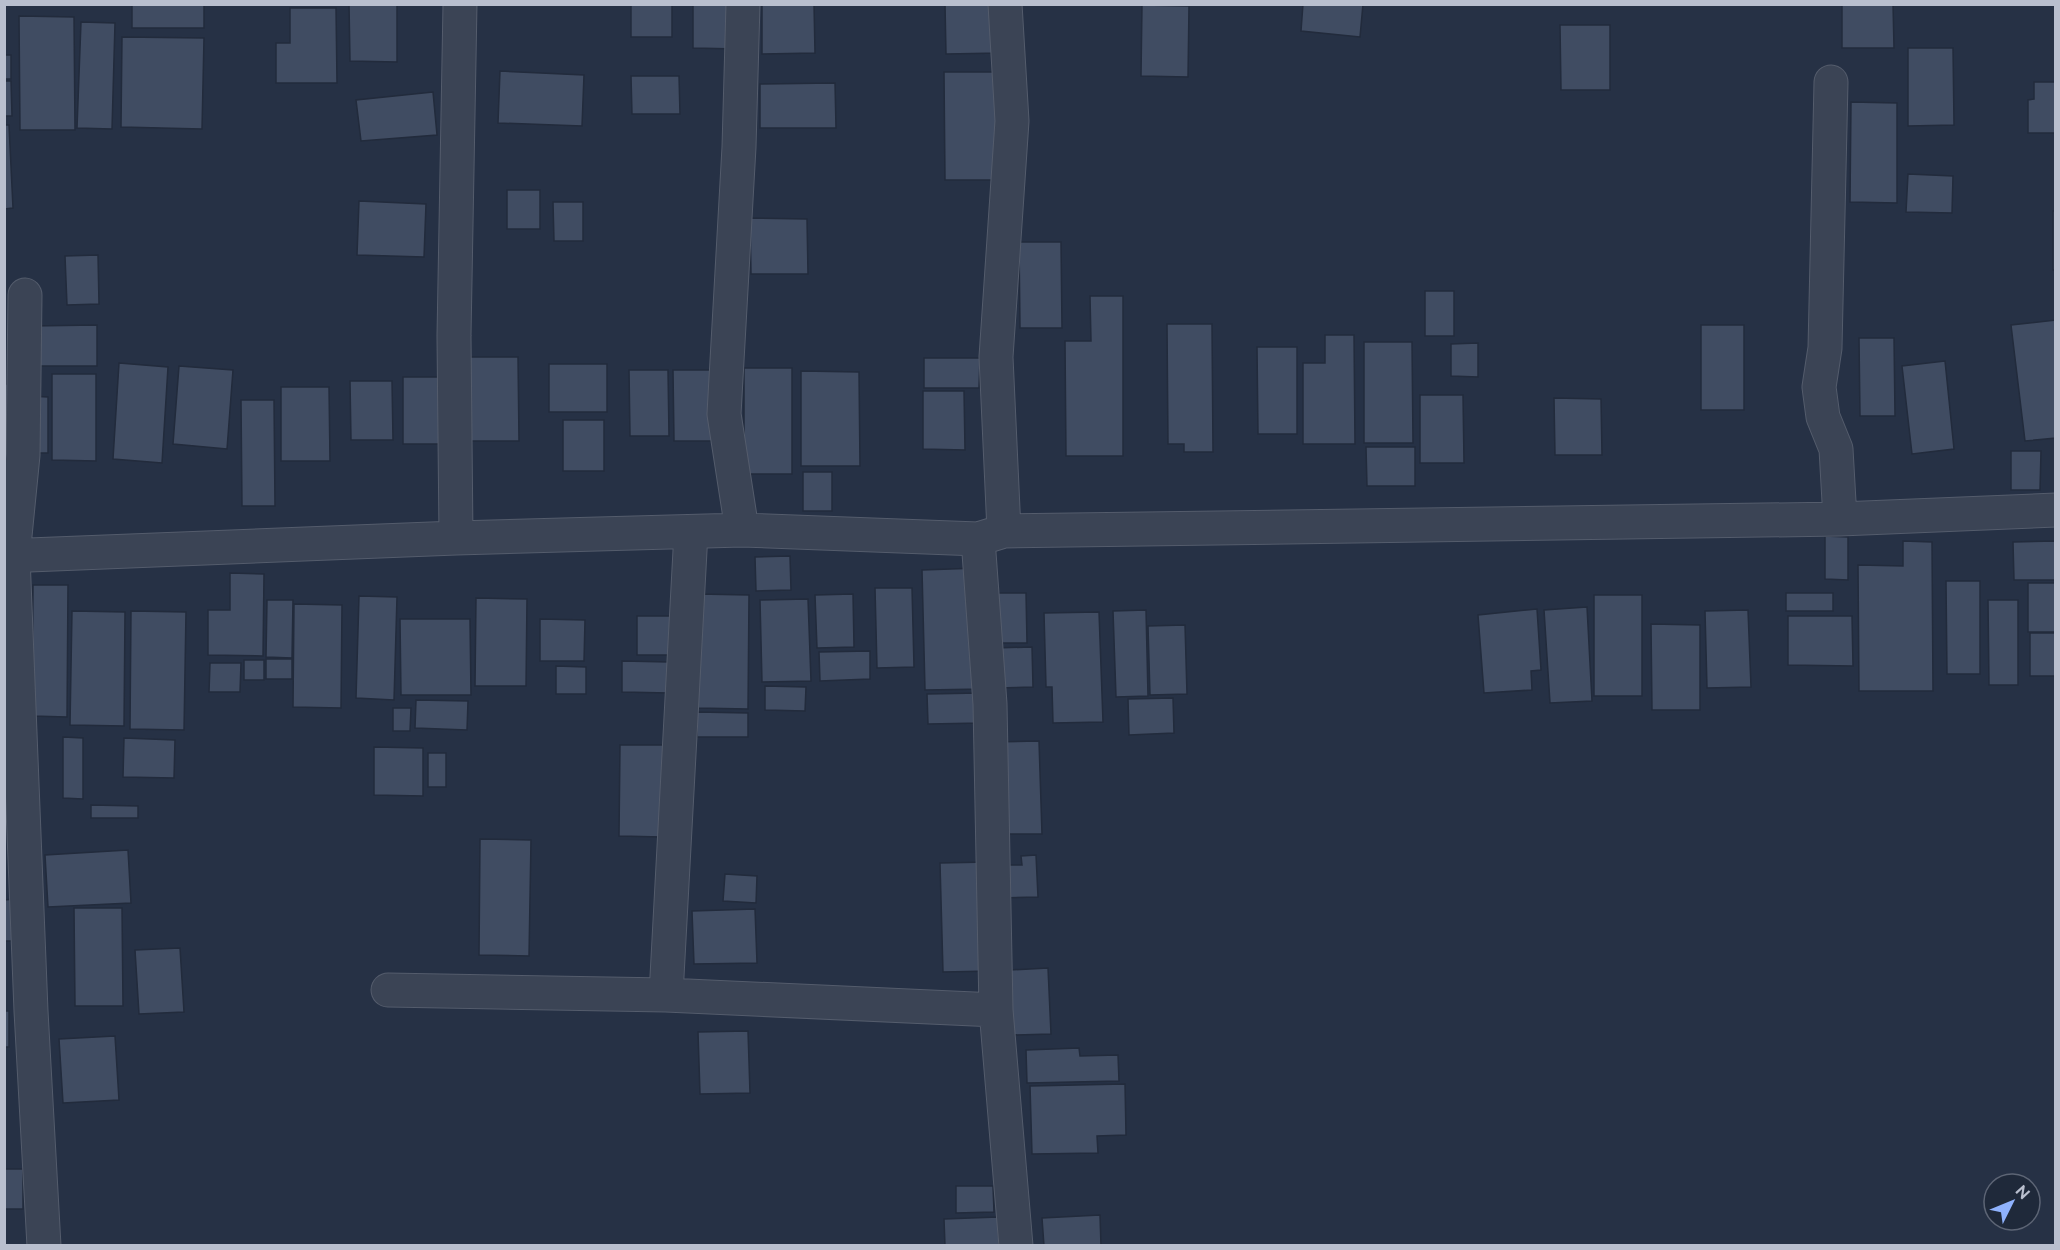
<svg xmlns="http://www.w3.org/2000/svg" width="2060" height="1250" viewBox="0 0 2060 1250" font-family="Raleway,sans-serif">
<rect width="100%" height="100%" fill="#263145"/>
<path fill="#404c62" stroke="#222b3c" stroke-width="1.5" d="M132,4H204V28H132Z
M349,4H397V62L350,61Z
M631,4H672V37H631Z
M693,4H738V49L693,48Z
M762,4H814L815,53L762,54Z
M945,4H999L1000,53L946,54Z
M1303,4H1363L1360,37L1301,31Z
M1842,4H1893L1894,48H1842Z
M1142,5L1189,6L1188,77L1141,76Z
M290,8H336L337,83H276V43H290Z
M19,16L74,17L75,130H20Z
M81,22L115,23L112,129L77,128Z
M1560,25H1610V90H1561Z
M122,37L204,38L202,129L121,127Z
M1908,48H1953L1954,125L1908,126Z
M4,55H11V79H4Z
M500,71L584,75L582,126L498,123Z
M944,72H1002L1003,180H945Z
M631,76H679L680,114H632Z
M4,81H11L12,116H4Z
M2034,82H2056V133H2028V100L2034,99Z
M835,83L836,128H760V84Z
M433,92L437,135L361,141L356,100Z
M1851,102L1897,103V203L1850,202Z
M4,125H9L13,208L4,209Z
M1908,174L1953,176L1952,213L1906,212Z
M507,190H540V229H507Z
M359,201L426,204L424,257L357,255Z
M553,202H583V241H554Z
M2053,211H2056V270H2053Z
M750,218L807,219L808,274H751Z
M1019,242H1061L1062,328H1020Z
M98,255L99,304L67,305L65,256Z
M1425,291H1454V336H1425Z
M1090,296H1123V456H1066L1065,341H1091Z
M2056,320V438L2025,441L2011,325Z
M1167,324H1212L1213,452H1184V444H1168Z
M97,325V366H32L31,326Z
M1701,325H1744V410H1701Z
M1325,335H1354L1355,444H1303V363H1325Z
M1859,338H1894L1895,416H1860Z
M1364,342H1412L1413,443H1364Z
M1478,343V377L1451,376V344Z
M1257,347H1297V434H1258Z
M465,357H518L519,441H466Z
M924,358H980L979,388H924Z
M1945,361L1954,449L1912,454L1902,366Z
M119,363L168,367L162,463L113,459Z
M549,364H607V412H549Z
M179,366L233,370L227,449L173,444Z
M744,368H792V474H744Z
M629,370H668L669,436H630Z
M673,370H713V441H674Z
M801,371L859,372L860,466H801Z
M52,374H96V461L52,460Z
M403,377H450V444H403Z
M350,381H392L393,440H351Z
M4,384H18V457H4Z
M281,387H329L330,461H281Z
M923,391H964L965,450L923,449Z
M1420,395H1463L1464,463H1420Z
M29,396L48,397V453H30Z
M1554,398L1601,399L1602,455H1555Z
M241,400H274L275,506H242Z
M563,420H604V471H563Z
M1366,447H1415V486H1367Z
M2011,451H2041L2040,490H2011Z
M803,472H832V511H803Z
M1825,536L1848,537V580L1825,579Z
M1903,541L1932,542L1933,691H1859L1858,565L1903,566Z
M2056,541V580H2014L2013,542Z
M790,556L791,590L756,591L755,557Z
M979,568L983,689L925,690L922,570Z
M230,573L264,574L263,656L208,655V610H230Z
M1946,581H1980V674H1947Z
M2028,583H2056V632H2028Z
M33,585H68L67,717L32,716Z
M875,588H912L914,667L877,668Z
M989,593H1026L1027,643H990Z
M1786,593H1833V611H1786Z
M698,594L749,595L748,709L697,708Z
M853,594L854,647L817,648L815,595Z
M1594,595H1642V696H1594Z
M359,596L397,597L394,700L356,698Z
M476,598L527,599L526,686H475Z
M808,599L811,681L762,682L760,600Z
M267,600H293L292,658L266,657Z
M1988,600H2018V685H1989Z
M294,604L342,605L341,708L293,707Z
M1587,607L1592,701L1550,703L1544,610Z
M1537,609L1541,670L1531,671L1532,690L1484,693L1478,615Z
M1146,610L1148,696L1116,697L1113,611Z
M1748,610L1751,687L1707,688L1705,611Z
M72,611L125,612L124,726L70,725Z
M131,611L186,612L184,730L130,729Z
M1099,612L1103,722L1053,723L1052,687H1046L1044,613Z
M637,616H670L669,655H637Z
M1788,616H1852L1853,666L1788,665Z
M400,619H470L471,695H401Z
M540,619L585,620L584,661H540Z
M1651,624L1700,625V710H1652Z
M1185,625L1187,694L1150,695L1148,626Z
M2030,633H2056V676H2030Z
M1032,647L1033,687L995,688L994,648Z
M870,651V679L820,681L819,652Z
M266,659H292V679H266Z
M244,660H264V680H244Z
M622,661L669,662V693L622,692Z
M210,663H241L240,692H209Z
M556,666L586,667V694H556Z
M765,686L806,687L805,711L765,710Z
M980,693L982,723L928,724L927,694Z
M1173,698L1174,733L1129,735L1128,699Z
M416,700L468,701L467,730L415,728Z
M393,708H411L410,731H393Z
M697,712L748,713V737H697Z
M63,737L83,738V799L63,798Z
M124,738L175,740L174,778L123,777Z
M1039,741L1042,834H994L992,742Z
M620,745H663L662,837L619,836Z
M374,747L423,748V796L374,795Z
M428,753H446V787H428Z
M91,805L138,806V818H91Z
M480,839L531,840L529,956L479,955Z
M128,850L131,903L48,907L45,855Z
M1036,855L1038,897L1000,898L999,865H1022L1021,856Z
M988,862L991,971L943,972L940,863Z
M725,874L757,876L756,903L723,901Z
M15,899V941H4V900Z
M74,908H122L123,1006H75Z
M755,909L757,963L694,964L692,911Z
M180,948L184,1012L139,1014L135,950Z
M1048,968L1051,1034L1013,1035L1010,970Z
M4,1011H9V1047H4Z
M748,1031L750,1093L700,1094L698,1032Z
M115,1036L119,1100L63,1103L59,1039Z
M1079,1048L1080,1056L1118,1055L1119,1081L1027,1083L1026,1050Z
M1125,1084L1126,1135L1097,1136L1098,1153L1032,1154L1030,1086Z
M4,1169H23V1209H4Z
M956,1186H993L994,1212L956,1213Z
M1100,1215L1101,1246H1044L1042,1218Z
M998,1217L999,1246H945L944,1219Z"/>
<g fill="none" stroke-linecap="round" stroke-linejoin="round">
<defs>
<path id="minor" d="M1831,82L1825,348L1819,387L1823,417L1836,449L1840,519
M25,295L23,455L13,556L31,1011L44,1246
M742,530L724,414L739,147L743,4
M1004,531L996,357L1012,121L1005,4
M456,538L454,336L460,4
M978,539L990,704L996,1010L1016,1246
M4,556L456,538L742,530L978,539L1004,531L1840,519L2056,510
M388,990L666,995L996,1010
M666,995L691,532"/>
</defs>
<use href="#minor" stroke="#545c6c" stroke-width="35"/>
<use href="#minor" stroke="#3b4455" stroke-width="33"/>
</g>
<rect width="2060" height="1250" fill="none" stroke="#b9bfce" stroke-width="12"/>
<g transform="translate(2012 1202) rotate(47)"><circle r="28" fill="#1f293a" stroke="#5d6575" stroke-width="1.5"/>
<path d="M0-4.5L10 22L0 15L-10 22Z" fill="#8fb2fd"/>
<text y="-9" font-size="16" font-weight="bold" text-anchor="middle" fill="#b9bfce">N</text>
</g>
</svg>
